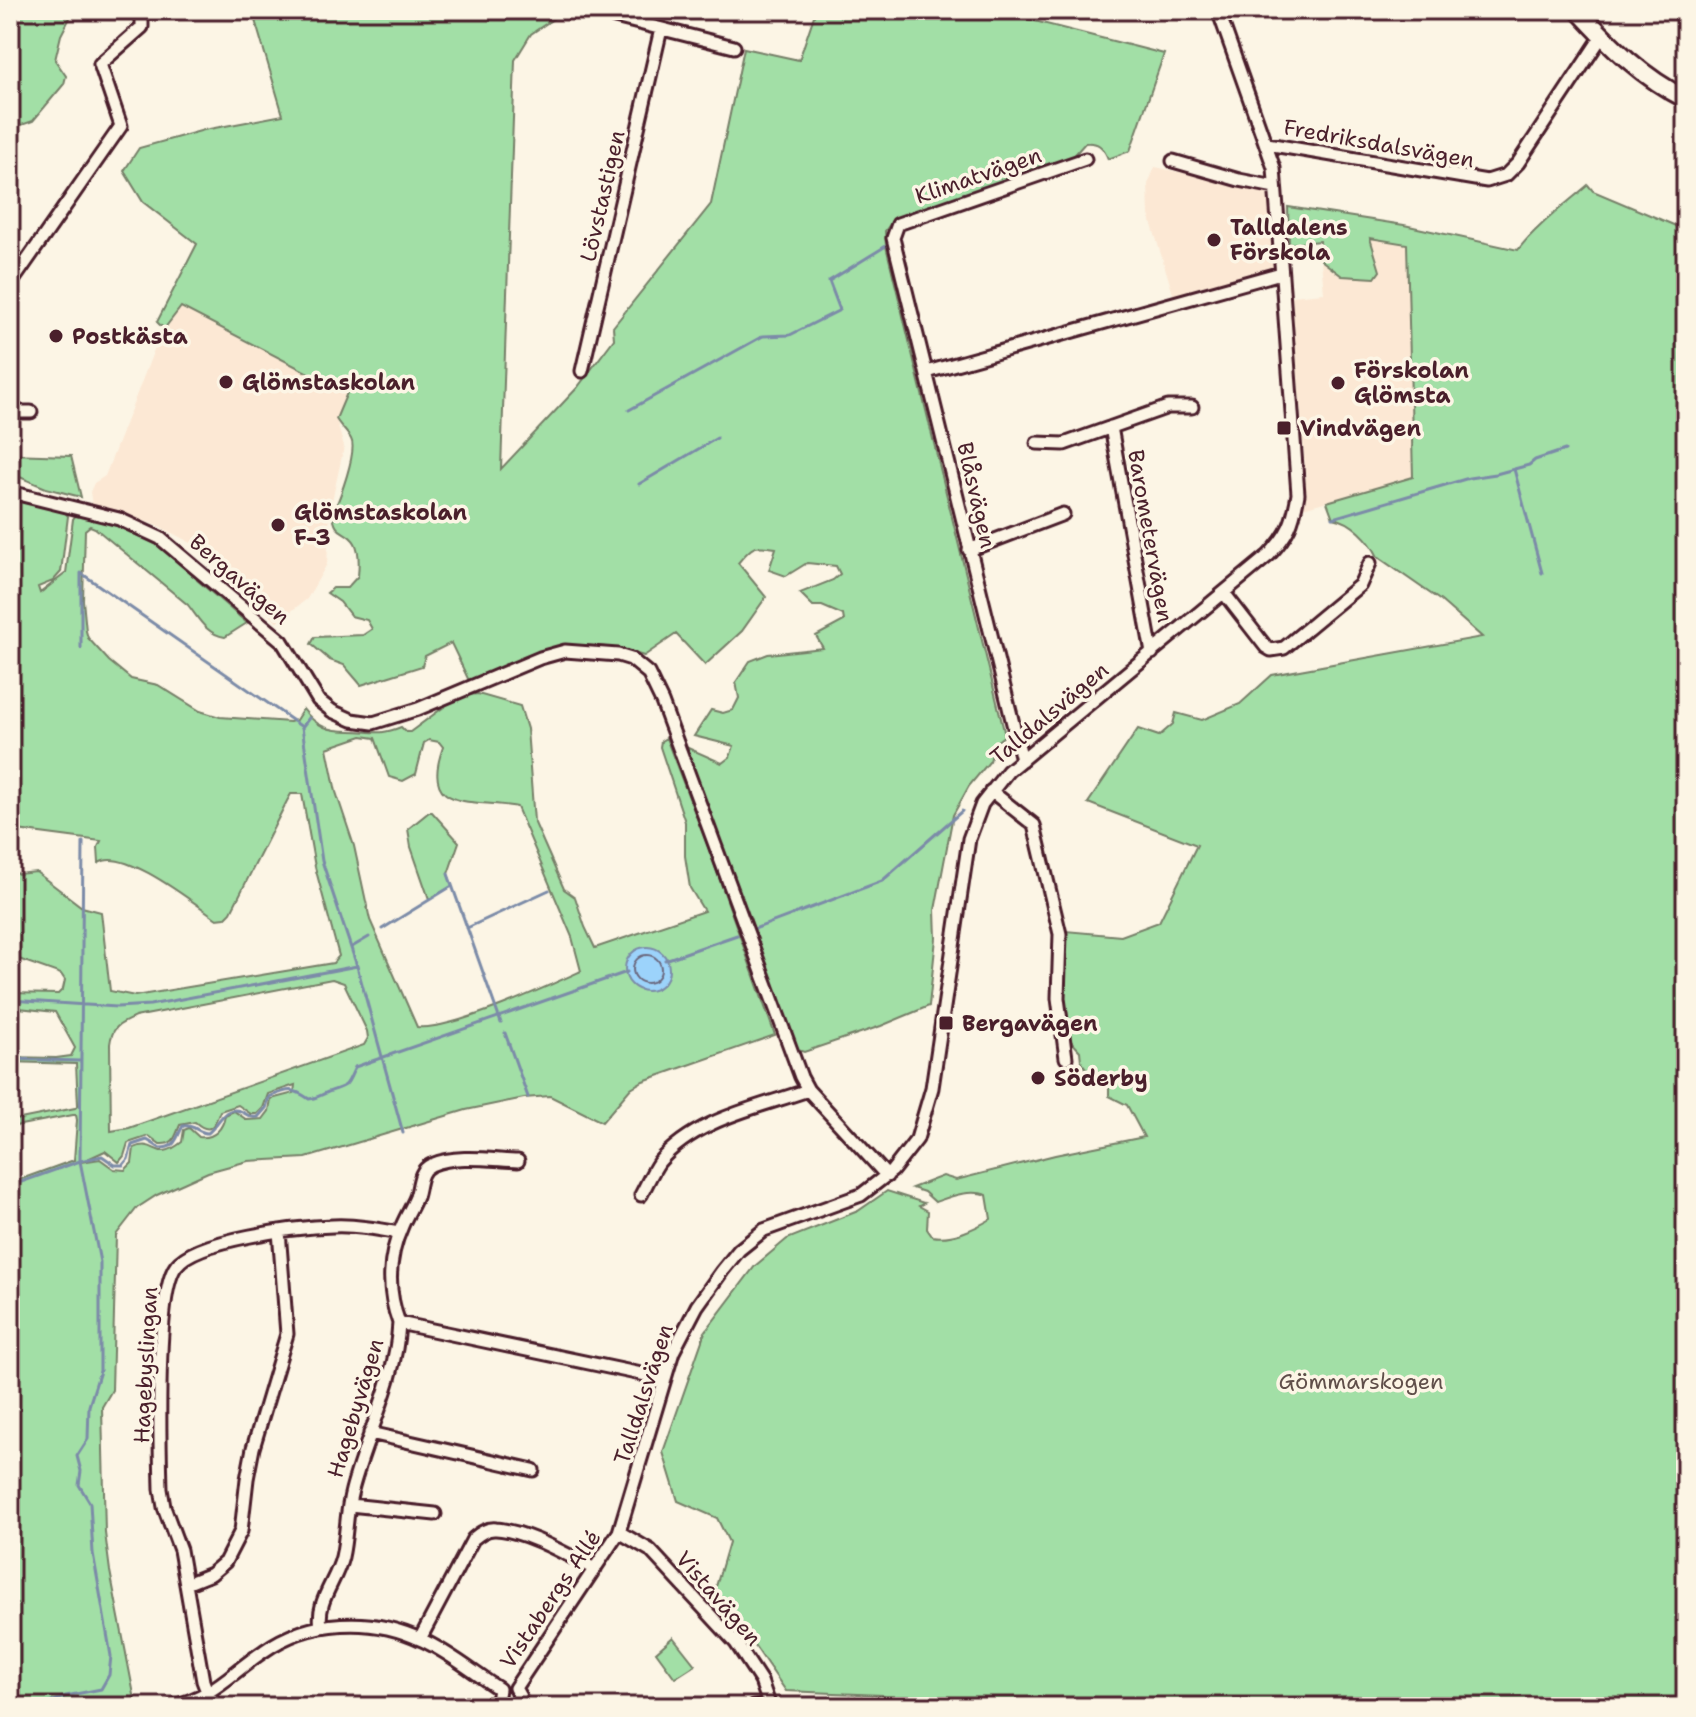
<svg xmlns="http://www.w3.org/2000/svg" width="1696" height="1717" viewBox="0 0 1696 1717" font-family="'Shantell Sans',sans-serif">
<rect width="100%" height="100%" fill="#fcf5e5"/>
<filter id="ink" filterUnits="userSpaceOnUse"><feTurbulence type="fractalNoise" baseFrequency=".0125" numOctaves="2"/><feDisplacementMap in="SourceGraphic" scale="16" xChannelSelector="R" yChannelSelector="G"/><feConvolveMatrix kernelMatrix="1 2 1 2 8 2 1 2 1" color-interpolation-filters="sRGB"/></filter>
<g filter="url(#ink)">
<path fill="#fce8d4" d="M1155,167L1259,189L1268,194L1274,266L1263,273L1174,297L1149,215L1148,184Z
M1370,237L1407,244L1413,477L1303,508L1306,480L1292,296L1324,293L1321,260L1342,276L1380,271Z
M181,307L347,393L336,419L344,447L330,510L327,564L307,599L277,622L193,544L157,525L92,505L90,492L94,483L105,476L159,337Z"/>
<path fill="#a2dfa6" stroke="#767f68" stroke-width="2" fill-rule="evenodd" d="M10,10H74L61,35L55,60L66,76L64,84L33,121L10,129Z
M252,10H566L531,34L515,60L501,469L577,388L614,339L613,327L711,204L744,48L799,60L816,10H991L1164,54L1130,151L1108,159C1103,146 1098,142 1085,143L1071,159L891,223L885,231L886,246L1005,735L995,743L990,761L969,786L953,815L935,910L936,938L929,1006L881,1026L804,1052L795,1049L686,747L722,763L730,757L734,746L694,736L711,710L723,713L733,710L739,698L736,682L750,661L768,654L823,648L816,636L844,621L843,615L822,606H813L800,593L833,580L840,574L836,566L807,563L786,576L769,570L776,548C754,544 752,546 738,563L766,597L742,631L705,665L676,634L644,656C569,631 536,653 470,683L451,643L425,656L422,666L361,685L344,665L330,660L311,644L315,637L363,635L372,629L367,620L351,616L340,602L327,593L333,588H347L358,576C359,566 360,552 355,543C347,529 334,536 333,513C339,500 358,451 351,439C347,432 340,426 336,419L347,393L181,307L164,329L157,322L197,244L143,202L124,171L139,148L204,130L283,115Z
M1588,185L1593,191L1676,226L1686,218V1707H888L882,1695L786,1691L746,1633L713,1597L729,1542L717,1518L678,1501L663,1452L705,1332L755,1266L787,1239L858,1211L887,1191L924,1203L919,1206L928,1211L927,1229L932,1236C952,1240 974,1229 991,1219L987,1195C970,1189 952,1196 935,1202L924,1192L912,1188L943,1176L956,1180L1055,1155L1144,1137L1127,1105L1109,1096V1080L1106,1074L1087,1070L1081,1061L1080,1051L1069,1039L1063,1016L1066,931L1121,936L1159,922L1197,845L1088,803L1138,729L1159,736L1173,724L1176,713L1202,720L1240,704L1272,675L1482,637L1441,601L1378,557C1370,540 1352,521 1333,518L1327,502L1413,477L1407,244L1370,238L1380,271L1375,278L1342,276L1321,260L1320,241L1289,244L1288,207L1404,225L1518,250C1534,228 1566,204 1588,185Z
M10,454L71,456L81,497L46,488L10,473Z
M10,497L63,510L68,516L61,572L53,581L38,587L40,593L66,573L73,519L77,514L100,518L153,538L196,574L197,580L247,623L225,637C206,634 199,619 188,605L95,528L90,526L85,530L83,600L86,631L88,638L109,661L131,679L158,685L200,711L220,717L290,722L296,720L303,709C317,727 328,731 351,731C373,731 378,736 401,727L406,732H410L452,701L468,695L478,694L520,706L527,729L534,821L564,889L575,897L585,927L595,948L704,911L690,888L685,856V822L660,747L661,741L666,738L708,847L775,1035L643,1081L631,1088L602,1122L550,1096L524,1098L466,1110L306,1158L248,1161L208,1172L157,1195L137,1208L116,1235L112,1390L102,1407L105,1533L110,1571L136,1705L125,1707H10V1183L74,1160L77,1120L76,1115H73L10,1127V1121L75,1108L78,1105L76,1064L10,1062V1057L56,1058L71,1056L75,1048L55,1012L10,1007V993L58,994L63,989L65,980L61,974L10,956V915L14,910L10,903V868L18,874L36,872L82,907L101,912L110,991L135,996L333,963L339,956L315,867L302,794H291L287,801L231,912L225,918L217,919C195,904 123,846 99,863L98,847L101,841L10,829ZM362,736L375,738L389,777L403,781L416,774L424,743L429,740L439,742L443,747C419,814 474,798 517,807L572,937L581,971C546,987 451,1031 417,1027L370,920L354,846L336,792L327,748ZM332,979L344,983L367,1031L368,1038L364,1045L129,1128L111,1131L110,1044C112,1027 119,1024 135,1017ZM295,1085L294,1093L271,1099L269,1111L263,1119L247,1120L234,1111L225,1115C223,1129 214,1139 199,1137L189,1128L184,1130L182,1142C154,1164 158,1138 134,1148L132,1163L125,1170L114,1169L100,1159L81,1162L105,1151L119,1162L124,1156L128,1143L149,1136L160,1144C175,1145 175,1136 180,1125L195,1122C210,1135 214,1127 220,1111L238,1105L251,1114H257L263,1108L268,1094Z
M429,812H432L459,842L448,874L452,886L429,899L411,847L408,829Z
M673,1637L695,1665L675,1678L656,1652Z"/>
<path fill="#9cd3fb" stroke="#7b8ba8" stroke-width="2" d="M625 969a22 22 0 1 1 44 0a22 22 0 1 1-44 0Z"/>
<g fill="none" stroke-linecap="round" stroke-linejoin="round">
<path stroke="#6b677e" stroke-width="2" d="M633 969a14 14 0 1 1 28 0a14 14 0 1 1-28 0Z"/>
<path stroke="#7b8ba8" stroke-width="3" d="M629,410L763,336L790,335L840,310L829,281L886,246
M1514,469L1542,573
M639,484L717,438
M1333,518L1469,478L1496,474L1529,465L1535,460L1565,450
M81,648V573L302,727
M309,718L302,727L322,861L357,966L403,1133
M448,874L501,1023
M467,928L549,890
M382,929L452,886
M749,931L882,881L962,811
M352,947L369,937
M665,960L737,935
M10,1000L117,1007L150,1005L357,966
M505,1033L528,1097
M10,1059L80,1061
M10,1186L80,1161L83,842
M40,1707L66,1696L101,1689L109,1675L111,1656L93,1553L90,1503L79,1485L81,1471L77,1456L88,1439L89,1406L100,1371V1262L80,1161L102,1156L115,1165H123L128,1159L132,1145L147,1140L160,1148C177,1148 176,1137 183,1126C194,1124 198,1133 208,1133C218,1126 224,1105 240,1111C248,1114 248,1118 258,1117L266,1108L269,1097C289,1089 291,1087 309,1099C317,1098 321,1095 328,1092C349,1085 346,1087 355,1067L627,972"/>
<defs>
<path id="street" d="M600,10L615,17L734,47
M1267,144L1487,181L1506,175L1518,163L1602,36
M1173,161L1239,180L1275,187
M10,285L121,126L100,64L142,27V19L138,10
M582,371L661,29
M927,372L1281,273
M10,412H31
M1111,427L1152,653
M1037,443L1064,444L1168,407H1192
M10,492L119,519L160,538L282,641L318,700L332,711L352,720L373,723L418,709L540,658L565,651L618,655L631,659L648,673L662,702L801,1077L808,1090L887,1176
M969,550L1063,514
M1224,593L1266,647L1271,650L1284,648L1360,585L1370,563
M1022,760L893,238L898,224L1085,159
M991,791L1034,825L1060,934L1058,998L1066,1058
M641,1195C647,1184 652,1172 659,1162C695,1119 757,1108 808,1090
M399,1323C387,1291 388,1257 402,1226C406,1216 412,1207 416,1197C420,1186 418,1171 431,1165C457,1154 491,1160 518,1161
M370,1433L533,1470
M350,1505L435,1514
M619,1532L650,1550L736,1643L761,1681L770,1707
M186,1584L211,1574L225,1562L241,1531L247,1479L253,1448L287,1334L279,1231
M321,1627C316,1600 336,1582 342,1557C347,1535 346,1512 352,1490C367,1433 396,1381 399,1323L665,1379
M420,1639L473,1539C480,1533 487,1528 496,1529C527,1531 567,1555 595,1569
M515,1688L619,1532L673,1352L697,1306L722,1271L739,1250L764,1230L861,1195L892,1171L917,1139L932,1088L969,839L982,804L1008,771L1269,555C1289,533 1293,523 1298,494L1274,168L1218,10
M499,1689L497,1701L504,1707
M170,1707C216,1695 227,1676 264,1651C309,1619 372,1616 422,1640C449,1652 474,1673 499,1689
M217,1707L208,1694L203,1681L180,1550L164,1507L161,1489C160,1448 155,1294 176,1266C195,1239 300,1227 333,1226C355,1225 377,1229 399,1233
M513,1707L520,1697L515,1688
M753,1707L770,1705"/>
<path id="secondary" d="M1578,10C1610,45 1643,78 1686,99"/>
</defs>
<use href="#street" stroke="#4a1f2b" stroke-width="17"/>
<use href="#secondary" stroke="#4a1f2b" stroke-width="22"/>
<use href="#street" stroke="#fcf5e5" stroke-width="11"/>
<use href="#secondary" stroke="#fcf5e5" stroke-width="16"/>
</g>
</g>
<g fill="#4a1f2b" stroke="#fcf5e5" stroke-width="3">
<circle cx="1214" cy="240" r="8"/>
<circle cx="56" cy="336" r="8"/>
<circle cx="226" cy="382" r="8"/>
<circle cx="1338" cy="383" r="8"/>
<rect x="1276" y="420" width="16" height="16" rx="4"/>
<circle cx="278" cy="525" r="8"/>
<rect x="938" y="1015" width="16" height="16" rx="4"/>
<circle cx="1038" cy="1078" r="8"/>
</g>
<g text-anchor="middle" stroke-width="7" stroke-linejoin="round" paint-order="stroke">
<g font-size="22" fill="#4a1f2b" stroke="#fcf5e5">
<text transform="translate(1379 143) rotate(10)" y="8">Fredriksdalsvägen</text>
<text transform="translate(978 175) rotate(-19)" y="8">Klimatvägen</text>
<text transform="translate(602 196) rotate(-77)" y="8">Lövstastigen</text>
<text transform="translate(977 495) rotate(77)" y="8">Blåsvägen</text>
<text transform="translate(1151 536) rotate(80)" y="8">Barometervägen</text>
<text transform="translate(240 579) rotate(41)" y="8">Bergavägen</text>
<text transform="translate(1049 713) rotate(-40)" y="8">Talldalsvägen</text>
<text transform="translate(145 1365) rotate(-87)" y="8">Hagebyslingan</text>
<text transform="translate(643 1394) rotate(-72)" y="8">Talldalsvägen</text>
<text transform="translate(355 1408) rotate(-73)" y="8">Hagebyvägen</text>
<text transform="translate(719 1598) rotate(49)" y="8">Vistavägen</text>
<text transform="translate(550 1599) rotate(-56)" y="8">Vistabergs Allé</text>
</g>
<g font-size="22" font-weight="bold" fill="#4a1f2b" stroke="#fcf5e5" text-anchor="start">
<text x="1230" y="235">Talldalens<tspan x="1230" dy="25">Förskola</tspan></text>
<text x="72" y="344">Postkästa</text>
<text x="1354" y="378">Förskolan<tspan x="1354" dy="25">Glömsta</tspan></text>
<text x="242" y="390">Glömstaskolan</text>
<text x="1300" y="436">Vindvägen</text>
<text x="294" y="520">Glömstaskolan<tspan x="294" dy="25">F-3</tspan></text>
<text x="962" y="1031">Bergavägen</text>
<text x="1054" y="1086">Söderby</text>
</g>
<g font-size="22" fill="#604f4a" stroke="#fcf5e5">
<text x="1361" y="1389">Gömmarskogen</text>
</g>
</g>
<rect width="1696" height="1717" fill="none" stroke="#fcf5e5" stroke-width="40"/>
<rect x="20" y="20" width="1656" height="1677" fill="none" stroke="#4a1f2b" stroke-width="3" filter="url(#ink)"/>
</svg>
